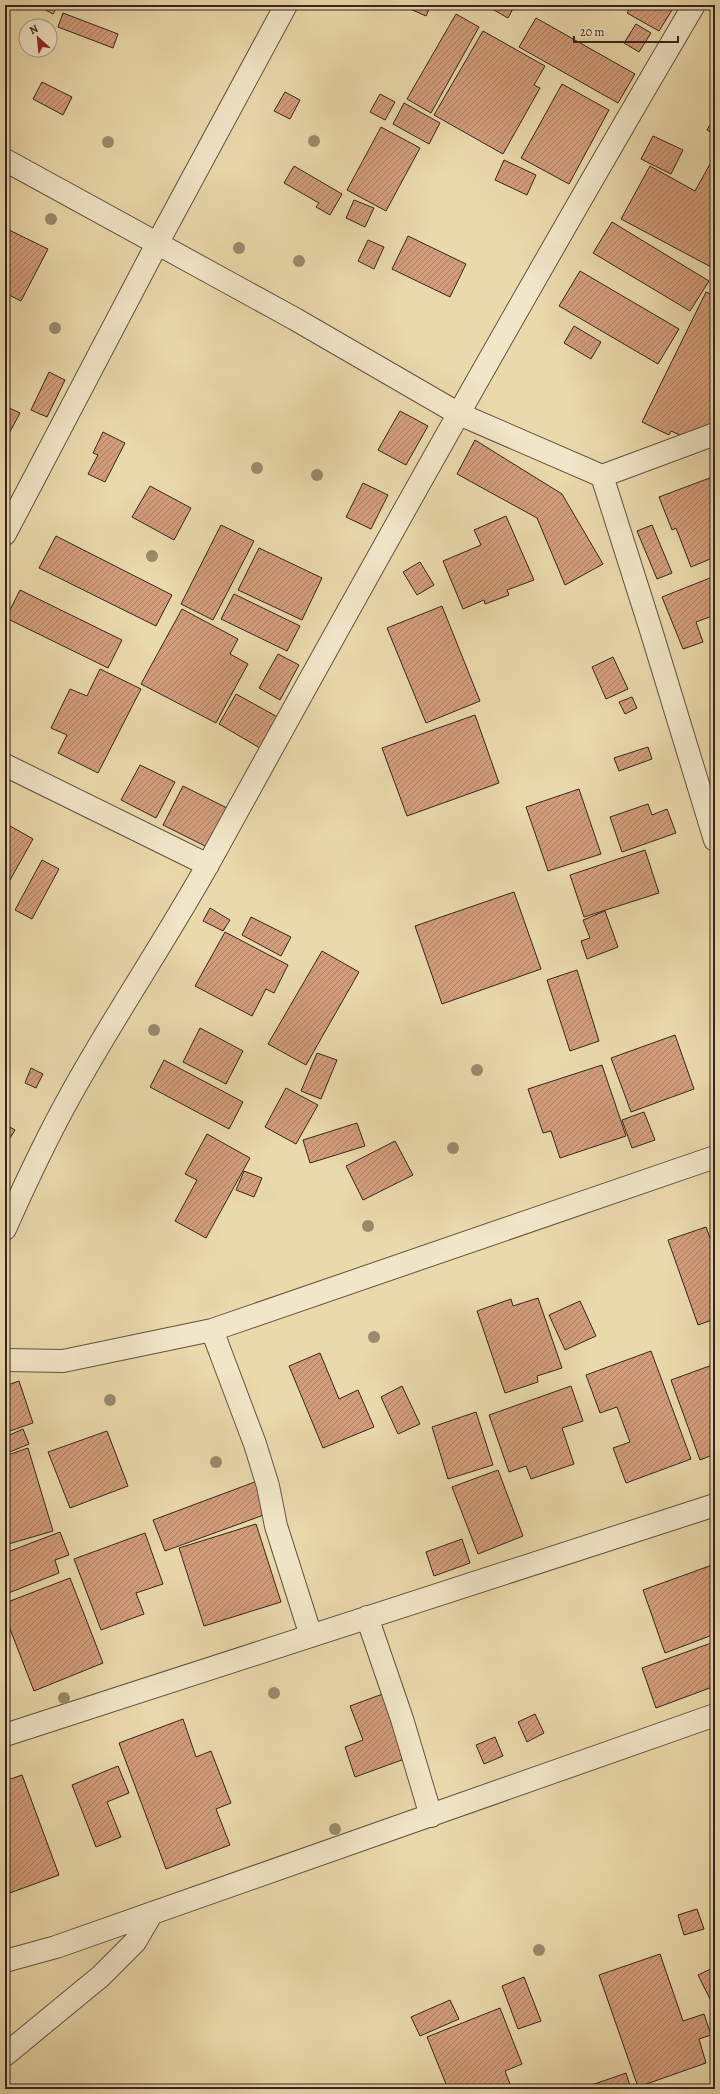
<svg xmlns="http://www.w3.org/2000/svg" width="720" height="2094" viewBox="0 0 720 2094" font-family="Alegreya,serif">
<defs>
<pattern id="building-hatch" width="6" height="6" patternUnits="userSpaceOnUse"><rect width="6" height="6" fill="#d39d7b"/><path d="M-1 1l2-2M0 6l6-6M5 7l2-2" fill="none" stroke="#ac8064"/></pattern>
</defs>
<rect width="100%" height="100%" fill="#ead9ab"/>
<filter id="stains"><feTurbulence type="fractalNoise" baseFrequency=".005" numOctaves="4"/><feColorMatrix values="0 0 0 0 .2 0 0 0 0 .09 0 0 0 0 .02 0 0 0 .5 -.17"/></filter>
<radialGradient id="worn" r=".72"><stop offset=".6" stop-color="#630" stop-opacity="0"/><stop offset="1" stop-color="#630" stop-opacity=".3"/></radialGradient>
<path fill="url(#building-hatch)" stroke="#36251e" d="M36,5H58L53,14Z
M401,5H431L426,16Z
M485,5H515L508,18Z
M632,5H675L659,31L627,13Z
M63,13L118,34L113,48L58,27Z
M456,14L479,27L431,113L407,99Z
M536,18L635,74L618,103L519,47Z
M636,24L651,33L639,52L624,43Z
M483,31L545,66L534,85L540,88L503,154L434,115Z
M42,82L72,97L63,115L33,99Z
M562,84L609,110L569,184L521,158Z
M285,92L300,100L290,119L274,111Z
M380,94L395,102L385,120L370,112Z
M404,103L440,123L429,144L393,124Z
M715,116V135L707,130Z
M381,127L420,148L386,211L347,190Z
M653,136L683,150L671,174L641,159Z
M715,155V265L713,268L621,219L650,166L695,191Z
M504,160L536,175L527,195L495,180Z
M294,166L342,194L330,215L316,207L319,203L284,183Z
M354,200L374,208L365,227L346,218Z
M612,222L709,281L690,311L593,253Z
M5,228L48,249L21,301L5,293Z
M408,236L466,264L450,297L392,269Z
M368,240L384,247L374,269L358,261Z
M580,271L679,329L658,364L559,306Z
M706,292L715,296V425L684,437L671,431L669,435L642,422Z
M574,326L601,342L591,359L564,343Z
M49,372L65,380L47,417L31,410Z
M5,406L20,413L5,441Z
M400,411L428,426L406,465L378,450Z
M103,432L125,443L105,482L88,474L98,455L93,453Z
M475,440L562,494L603,564L565,585L537,518L457,474Z
M715,476V557L691,567L676,528L672,530L659,497Z
M363,483L388,495L371,529L346,517Z
M150,486L191,508L174,540L132,517Z
M506,516L534,580L507,590L509,595L485,604L484,600L463,609L443,561L481,545L474,530Z
M221,525L254,541L213,620L181,604Z
M652,525L672,573L657,579L637,531Z
M56,536L172,595L156,626L39,568Z
M259,548L322,578L302,620L238,590Z
M420,562L434,585L417,595L403,572Z
M715,576V615L696,622L703,642L683,649L662,597Z
M20,590L122,640L108,668L6,618Z
M234,594L300,626L287,651L221,619Z
M442,606L480,701L426,723L387,628Z
M182,609L238,639L230,654L248,664L216,723L141,684Z
M278,654L299,665L280,700L259,688Z
M613,657L628,689L606,699L592,667Z
M100,669L141,689L98,773L58,753L67,735L51,728L70,689L87,696Z
M236,694L283,720L265,751L219,724Z
M632,697L637,708L625,714L619,702Z
M475,715L499,783L407,816L382,748Z
M648,747L652,759L619,771L614,758Z
M140,765L175,782L156,818L121,800Z
M183,786L229,809L209,848L163,825Z
M579,789L601,854L548,871L526,807Z
M648,804L652,815L667,809L676,833L622,852L610,817Z
M5,823L33,839L5,889Z
M645,850L659,893L584,917L570,875Z
M42,860L59,869L32,919L15,910Z
M514,892L541,969L442,1004L415,926Z
M210,908L230,920L223,931L203,921Z
M605,911L618,947L587,959L581,941L590,938L583,920Z
M251,917L291,937L281,956L242,935Z
M5,919L10,921L5,931Z
M225,932L288,965L274,993L266,989L252,1016L195,986Z
M322,951L359,972L306,1065L268,1044Z
M577,970L599,1041L570,1051L547,980Z
M200,1028L243,1051L226,1084L183,1062Z
M675,1035L694,1089L631,1112L611,1058Z
M317,1053L337,1060L321,1099L301,1091Z
M164,1060L243,1102L229,1129L150,1087Z
M602,1065L626,1136L560,1158L551,1131L543,1133L528,1089Z
M31,1068L43,1074L36,1088L25,1083Z
M286,1088L318,1105L296,1144L265,1127Z
M644,1112L655,1140L632,1148L622,1120Z
M357,1123L365,1146L310,1163L303,1140Z
M5,1124L15,1130L5,1146Z
M207,1134L250,1158L206,1238L175,1221L197,1180L185,1174Z
M395,1141L413,1175L363,1200L346,1166Z
M244,1171L262,1178L254,1197L236,1190Z
M706,1227L715,1252V1319L698,1325L668,1240Z
M538,1298L562,1368L537,1376L538,1382L505,1393L477,1311L511,1299L513,1306Z
M580,1301L596,1336L565,1350L549,1315Z
M651,1351L691,1459L626,1483L613,1448L630,1442L617,1407L600,1413L586,1375Z
M320,1353L339,1399L358,1390L374,1427L323,1448L289,1366Z
M715,1364V1454L700,1460L671,1380Z
M19,1381L33,1423L7,1432L5,1426V1386Z
M402,1386L420,1424L398,1434L381,1397Z
M571,1386L583,1421L562,1428L574,1464L531,1479L526,1466L509,1472L489,1415Z
M476,1412L493,1465L448,1479L432,1427Z
M23,1429L29,1444L5,1454V1437Z
M107,1431L128,1486L70,1508L48,1452Z
M28,1448L53,1531L5,1545V1456Z
M498,1470L523,1536L478,1554L452,1487Z
M260,1480L272,1512L165,1551L153,1520Z
M256,1524L281,1602L204,1626L179,1548Z
M60,1532L69,1555L55,1560L59,1573L6,1594L7,1598L5,1599V1553Z
M145,1533L163,1584L136,1593L144,1614L101,1630L74,1559Z
M462,1539L470,1563L434,1576L426,1552Z
M715,1564V1634L665,1653L643,1590Z
M70,1578L103,1663L34,1691L5,1616V1603Z
M714,1642L715,1686L656,1708L642,1668Z
M388,1692L410,1757L355,1777L345,1747L363,1740L350,1706Z
M535,1714L544,1733L527,1742L518,1722Z
M183,1719L196,1757L211,1751L231,1803L216,1809L230,1845L166,1869L119,1743Z
M495,1737L503,1756L484,1764L476,1745Z
M118,1766L129,1793L107,1802L121,1837L96,1847L72,1785Z
M22,1775L59,1875L7,1894L5,1888V1781Z
M697,1909L704,1929L684,1935L678,1915Z
M660,1954L683,2021L704,2014L711,2035L699,2039L706,2063L638,2087L599,1975Z
M715,1967V1996L710,1999L698,1975Z
M524,1977L541,2021L518,2029L502,1986Z
M450,2000L459,2019L420,2036L411,2017Z
M500,2008L522,2064L505,2071L512,2089H448L427,2037Z
M626,2073L631,2089H580Z"/>
<g fill="none" stroke-linecap="round" stroke-linejoin="round">
<defs>
<path id="minor" d="M5,160L295,319L459,414L602,476L715,434
M602,476L650,627L715,840
M5,534L157,244L286,5
M5,765L208,865
M5,1229C25,1184 46,1139 70,1096C114,1016 166,940 211,859C368,573 528,287 694,5
M212,1330L255,1444L268,1486L276,1526L311,1636
M5,1360L63,1361L212,1330L715,1157
M367,1617L402,1719L431,1816
M5,1735L715,1505
M5,1961L56,1947L715,1715
M5,2055L101,1976L135,1942L152,1913"/>
</defs>
<use href="#minor" stroke="#635241" stroke-width="24"/>
<use href="#minor" stroke="#f1e6c8" stroke-width="22"/>
</g>
<g fill="#998b6c">
<circle cx="314" cy="141" r="6"/>
<circle cx="108" cy="142" r="6"/>
<circle cx="51" cy="219" r="6"/>
<circle cx="239" cy="248" r="6"/>
<circle cx="299" cy="261" r="6"/>
<circle cx="55" cy="328" r="6"/>
<circle cx="257" cy="468" r="6"/>
<circle cx="317" cy="475" r="6"/>
<circle cx="152" cy="556" r="6"/>
<circle cx="154" cy="1030" r="6"/>
<circle cx="477" cy="1070" r="6"/>
<circle cx="453" cy="1148" r="6"/>
<circle cx="368" cy="1226" r="6"/>
<circle cx="374" cy="1337" r="6"/>
<circle cx="110" cy="1400" r="6"/>
<circle cx="216" cy="1462" r="6"/>
<circle cx="274" cy="1693" r="6"/>
<circle cx="64" cy="1698" r="6"/>
<circle cx="335" cy="1829" r="6"/>
<circle cx="539" cy="1950" r="6"/>
</g>
<rect width="720" height="2094" fill="none" stroke="#ead9ab" stroke-width="20"/>
<rect x="6" y="6" width="708" height="2082" fill="none" stroke="#36251e" stroke-width="2"/>
<rect x="10" y="10" width="700" height="2074" fill="none" stroke="#36251e"/>
<g transform="translate(38 38) rotate(333)"><circle r="19" fill="#f1e6c8" stroke="#a69984"/>
<path d="M0-3L7 15L0 10L-7 15Z" fill="#8f2418"/>
<text y="-6" font-size="11" font-weight="bold" text-anchor="middle" fill="#36251e">N</text>
</g>
<path d="M574 36v6h104v-6" fill="none" stroke="#36251e" stroke-width="2"/>
<text x="580" y="36" font-size="12" fill="#36251e" stroke="#f1e6c8" stroke-width="3" paint-order="stroke">20 m</text>
<rect width="100%" height="100%" filter="url(#stains)"/>
<rect width="100%" height="100%" fill="url(#worn)"/>
</svg>
